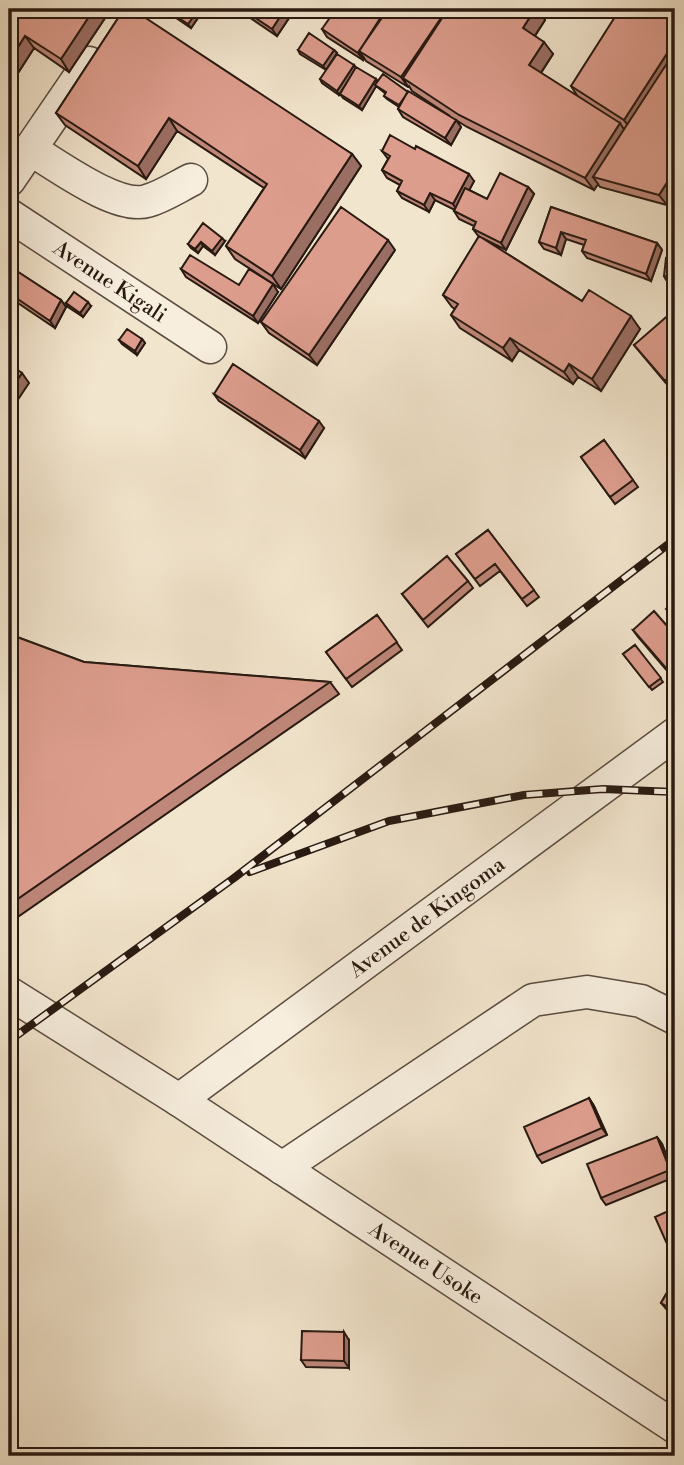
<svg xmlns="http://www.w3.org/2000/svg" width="684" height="1465" viewBox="0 0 684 1465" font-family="'Libre Bodoni',serif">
<rect width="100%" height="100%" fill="#f2e5cd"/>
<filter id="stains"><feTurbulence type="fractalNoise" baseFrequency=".00286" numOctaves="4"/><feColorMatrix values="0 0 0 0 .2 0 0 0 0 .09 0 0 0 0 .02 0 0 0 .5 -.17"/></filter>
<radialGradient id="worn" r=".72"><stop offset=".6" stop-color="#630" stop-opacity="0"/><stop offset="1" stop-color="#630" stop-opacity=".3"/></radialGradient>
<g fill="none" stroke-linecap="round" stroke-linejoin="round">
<defs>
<g id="minor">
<path d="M30,149C57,165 117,210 147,201C162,197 177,187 191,180"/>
<path d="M9,180L89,63"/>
<path id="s1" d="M9,215L210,347"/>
<path id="s2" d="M9,993L179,1100L675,1427"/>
<path id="s3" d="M179,1100L675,734"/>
<path d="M282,1168L533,1000L587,992L641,1001L675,1018"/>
</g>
</defs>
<use href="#minor" stroke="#5a4c40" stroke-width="35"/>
<use href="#minor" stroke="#f7eede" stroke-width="32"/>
<defs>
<path id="rail" d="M250,872L389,821L524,795L603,789L675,792
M9,1041L234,878L675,539"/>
</defs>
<use href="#rail" stroke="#281911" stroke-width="8"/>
<use href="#rail" stroke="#f7eede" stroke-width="5" stroke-dasharray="16" stroke-linecap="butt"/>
</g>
<path fill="#be8779" stroke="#281911" stroke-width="2" d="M9,9H111L69,72L34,48L11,84L9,83Z
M124,9L352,154L361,166L281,289L235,259L226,246L264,188L177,131L146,179L65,125L56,113Z
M163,9H204L191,28Z
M237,9H287L291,15L277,36Z
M388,9H537L545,20L535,36L553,54L541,73L578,97L571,86L675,9V192L667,205L600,187L598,184L594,190L467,127L456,120L461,127L451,145L403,117L398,109L399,107L387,99L384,96L386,94L376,86L362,110L343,98L340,94L346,84L339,95L322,83L320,79L354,65L356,68L376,79L378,82L408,92L450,116L412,91L409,86L408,87L366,61L364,58L363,60L327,37L322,29L387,10Z
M298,50H334L337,53L326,70L300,54Z
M382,151L474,181L469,190L487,199L528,187L534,194L506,250L482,238L582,301L640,329L601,391L578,377L573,384L519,350L512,361L460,328L451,315L455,309L452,307L443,295L479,237L473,229L474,226L459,219L454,211L455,210L435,200L429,212L402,198L397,191L400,185L387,178L382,170L388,159Z
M551,207L657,243L662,250L651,281L587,258L582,251L584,245L566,239L561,255L544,249L539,242Z
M225,241L215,255L203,246L198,253L191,248L188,244Z
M395,250L317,365L269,333L261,322Z
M675,260V282L666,280L664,276Z
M9,266L61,300L66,307L55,328L9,297Z
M181,269L239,285L278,292L258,323L186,277Z
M66,303L91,306L83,317L68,307Z
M675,316V383L670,388L634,345Z
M142,339L145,343L137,355L122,344L119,340Z
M214,394L324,428L305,458L219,401Z
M604,440L638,487L615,504L581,457Z
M488,530L539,597L527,606L500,571L480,586L456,554Z
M468,581L473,588L428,627L402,594Z
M377,615L402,650L352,687L326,652Z
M633,630L675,635V680L638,637Z
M9,634L84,662L330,682L339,694L9,923Z
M635,645L663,682L652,690L623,654Z
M589,1098L594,1106L607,1135L542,1163L537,1156Z
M657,1137L662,1144L675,1177L606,1205L601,1198Z
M675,1208V1250L672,1251L667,1244Z
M675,1279V1315L667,1310L661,1303Z
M349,1340V1368L306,1367L301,1360Z"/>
<path fill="#9b6e63" stroke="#281911" stroke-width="2" d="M94,9H111L69,72L61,59Z
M199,9H204L191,28L188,24Z
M285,9H287L291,15L277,36L272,29Z
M386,9L391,16L359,51L364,58L363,60L358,53Z
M447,9L411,83L403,78L408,87L401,77Z
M535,9H537L545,20L532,40L523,28Z
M25,36L34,48L11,84L9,81V61Z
M675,41V67L633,133L624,120Z
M544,42L553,54L538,77L529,65Z
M334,50L337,53L326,70L323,66Z
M354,65L356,69L339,95L337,91Z
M376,79L378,83L362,110L359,106Z
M169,118L177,131L146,179L138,166Z
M456,120L461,127L451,145L445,138Z
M620,123L628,136L593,177L598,184L594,190L585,178Z
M352,154L361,166L281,289L272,276Z
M675,170V192L667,205L659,195Z
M469,174L474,181L458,212L453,204Z
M528,187L534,194L506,250L501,243Z
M430,193L435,200L429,212L424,205Z
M561,232L566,239L561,255L556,248Z
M222,238L225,241L215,255L212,251Z
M388,240L395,250L317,365L309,355Z
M201,242L203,246L198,253L195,249Z
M657,243L662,250L651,281L646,274Z
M273,284L278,292L258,323L253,316Z
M61,300L66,307L55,328L50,321Z
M88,302L91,306L83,317L80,313Z
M15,307L18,311L12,321L9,317Z
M631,316L640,329L601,391L592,379Z
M510,338L519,350L512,361L503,348Z
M142,339L145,343L137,355L135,351Z
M569,364L578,377L573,384L564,372Z
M22,373L29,383L9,413V392Z
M319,421L324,428L305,458L300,450Z
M589,1098L594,1106L607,1135L602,1128Z
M657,1137L662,1144L675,1177L670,1170Z
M344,1332L349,1340V1368L344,1361Z"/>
<path fill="#dd9d8d" stroke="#281911" stroke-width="2" d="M9,9H94L61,59L25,36L9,61Z
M124,9H132L352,154L272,276L226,246L267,184L169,118L138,166L56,113Z
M165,9H199L188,24Z
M242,9H285L272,29Z
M336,9H386L358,53L322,29Z
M388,9H447L401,77L359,51Z
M448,9H535L523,28L544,42L529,65L620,123L585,178L459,115L403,78Z
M620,9H675V41L624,120L571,86Z
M309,33L334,50L323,66L298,50Z
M675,51V170L659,195L593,177Z
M337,54L354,65L337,91L320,79Z
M356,67L376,79L359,106L340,94Z
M383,74L408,92L399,105L384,96L386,92L375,85Z
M408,91L456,120L445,138L398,109Z
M390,135L415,149L416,146L469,174L453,204L430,193L424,205L397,191L402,181L382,170L390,156L382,151Z
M500,173L528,187L501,243L473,229L476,222L454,211L465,188L487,199Z
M341,207L388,240L309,355L261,322Z
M551,207L657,243L646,274L582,251L586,240L561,232L556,248L539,242Z
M203,223L222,238L212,251L201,242L195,249L188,244Z
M479,236L582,301L589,290L631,316L592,379L569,364L564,372L510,338L503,348L451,315L458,304L443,295Z
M190,255L239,285L249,269L273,284L253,316L181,269Z
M666,258L675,260V278L664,276Z
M9,266L61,300L50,321L9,293Z
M74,292L88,302L80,313L66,303Z
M9,303L15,307L9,317Z
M672,312L675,316V371L665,381L634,345Z
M127,329L142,339L135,351L119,340Z
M9,364L22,373L9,392Z
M233,364L319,421L300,450L214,394Z
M604,440L633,480L610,497L581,457Z
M488,530L534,590L522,599L495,564L475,579L456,554Z
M447,556L468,581L423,620L402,594Z
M675,599V618L666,609Z
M654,611L675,635V673L672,675L633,630Z
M377,615L397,642L346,679L326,652Z
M9,634L84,662L330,682L9,905Z
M635,645L661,678L649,687L623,654Z
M589,1098L602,1128L537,1156L524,1127Z
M657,1137L670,1170L601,1198L587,1164Z
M675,1208V1240L667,1244L655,1217Z
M675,1279V1311L661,1303Z
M302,1331L344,1332V1361L301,1360Z"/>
<g text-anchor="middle" stroke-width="7" stroke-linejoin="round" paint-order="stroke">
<g font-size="21" fill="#281911" stroke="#f7eede">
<text dy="7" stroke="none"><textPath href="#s1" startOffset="121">Avenue Kigali</textPath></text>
<text dy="7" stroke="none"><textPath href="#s3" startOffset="308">Avenue de Kingoma</textPath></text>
<text dy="7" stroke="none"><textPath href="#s2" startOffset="497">Avenue Usoke</textPath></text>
</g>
</g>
<rect width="684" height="1465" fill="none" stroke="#f2e5cd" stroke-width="35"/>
<rect x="10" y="10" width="663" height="1444" fill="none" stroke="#281911" stroke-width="3.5"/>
<rect x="18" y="18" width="649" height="1430" fill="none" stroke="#281911" stroke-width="2"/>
<rect width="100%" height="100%" filter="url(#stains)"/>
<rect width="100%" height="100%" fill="url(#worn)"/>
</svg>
